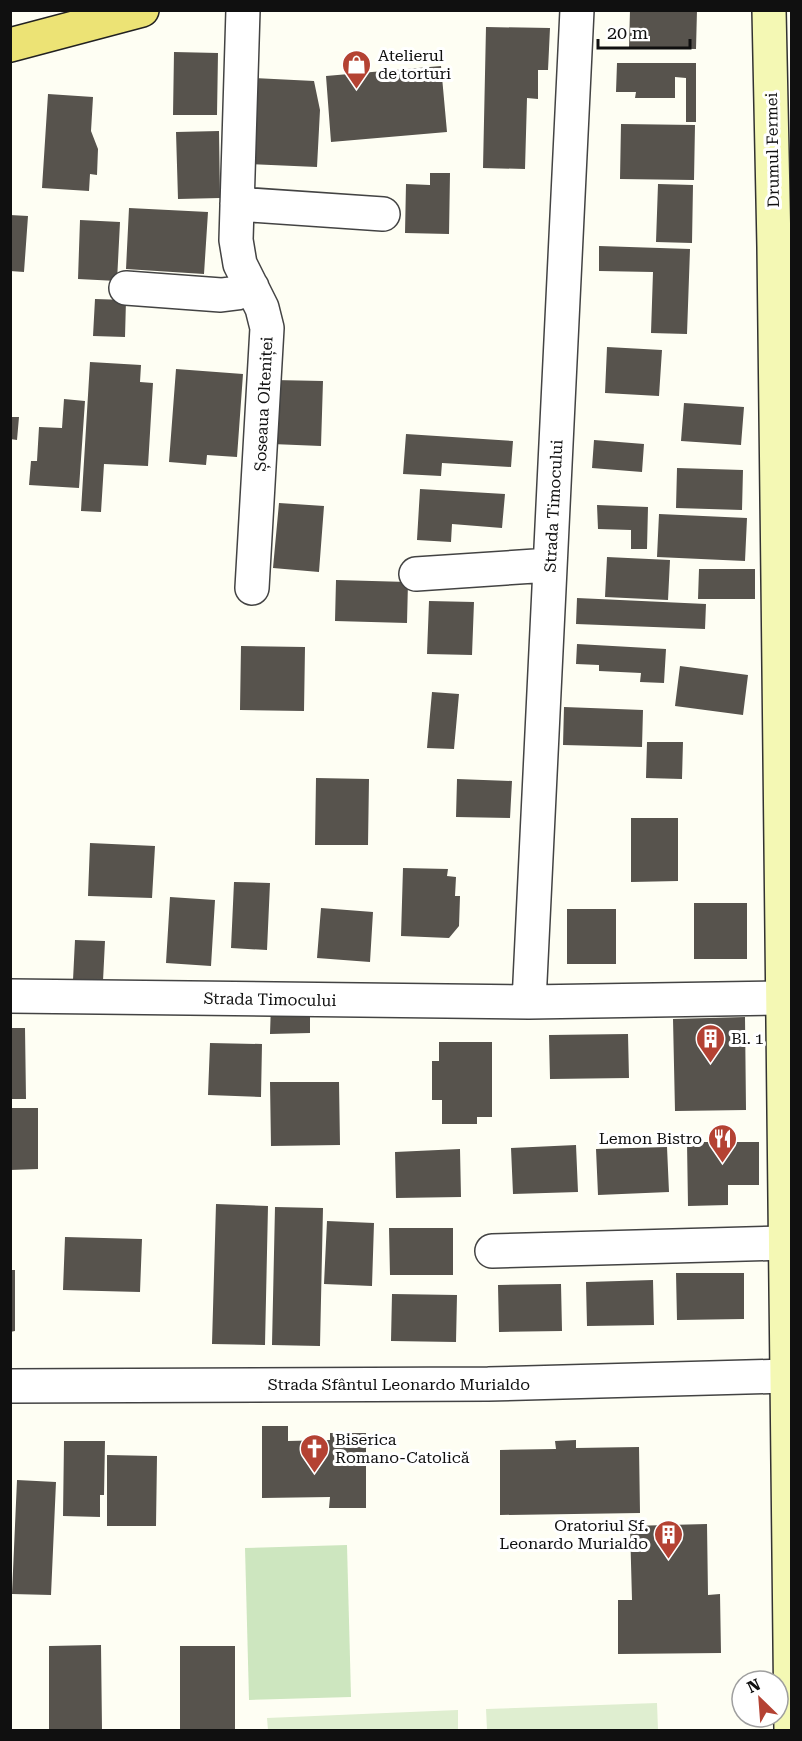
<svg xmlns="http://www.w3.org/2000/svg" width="802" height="1741" viewBox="0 0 802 1741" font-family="'Roboto Serif',serif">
<rect width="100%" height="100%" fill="#fefef3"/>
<path fill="#cde6bf" d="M347,1545L351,1697L249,1700L245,1548Z"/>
<path fill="#dfeed0" d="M657,1703L658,1730H487L486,1709Z
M458,1710V1730H268L267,1718Z"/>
<path fill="#57534d" d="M630,10H697L696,49L629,48Z
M486,27L550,28L548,70H538V99L527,98L525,169L483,168Z
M174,52L218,53L217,115H173Z
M617,63H696V122H686V78L675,77V98H635L636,92H616Z
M441,66L447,132L331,142L326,76Z
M252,78L314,81L320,110L317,167L248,164Z
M48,94L93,97L91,131L98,149L97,175L90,174L89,191L42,188Z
M621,124L695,125L694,180L620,179Z
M219,131L220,198L178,199L176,132Z
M430,173H450L449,234L405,233L406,184L430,185Z
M658,184L693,185L692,243L656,242Z
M129,208L208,212L204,274L126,269Z
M10,215L28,216L24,272L10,271Z
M80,220L120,222L117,281L78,279Z
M599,246L690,249L687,334L651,333L653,272L599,271Z
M95,299L126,300L125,337L93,336Z
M607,347L662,350L659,396L605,393Z
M90,362L141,365L140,382L153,383L148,466L104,464L101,512L81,511Z
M176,369L243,374L237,457L207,455L206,465L169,462Z
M274,380L323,381L321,446L272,444Z
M64,399L85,401L79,488L29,485L31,461H37L39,427L62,428Z
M684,403L744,407L741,445L681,441Z
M10,417H19L17,440L10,439Z
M406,434L513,441L511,467L442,463L441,476L403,474Z
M594,440L644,444L642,472L592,468Z
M677,468L743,470L742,510L676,508Z
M420,489L505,494L502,528L452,524L451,542L417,540Z
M279,503L324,506L319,572L273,568Z
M597,505L648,507L647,549H631V530L598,529Z
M659,514L747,518L745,561L657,557Z
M607,557L670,560L668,600L605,597Z
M699,569H755V599H698Z
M336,580L408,582L407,623L335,621Z
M577,598L706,604L705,629L576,624Z
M429,601L474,602L472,655L427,654Z
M577,644L666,649L664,683L640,682L641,673L599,671V665L576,664Z
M241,646L305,647L304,711L240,710Z
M680,666L748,675L743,715L675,706Z
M432,692L459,694L454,749L427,748Z
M564,707L643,710L642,747L563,745Z
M647,742H683L682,779L646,778Z
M316,778L369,779L368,845H315Z
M457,779L512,781L510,818L456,817Z
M631,818H678V881L631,882Z
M90,843L155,846L152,898L88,896Z
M403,868L448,869L447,876L456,877L455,896H460L459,926L449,938L401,936Z
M234,882L270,883L267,950L231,948Z
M170,897L215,900L211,966L166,963Z
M694,903H747V959H694Z
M321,908L373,912L370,962L317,958Z
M567,909H616V964H567Z
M75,940L105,941L103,981L73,980Z
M271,1004H310V1033L270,1034Z
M745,1017L746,1110L675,1111L673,1019Z
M10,1028H25L26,1099H10Z
M628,1034L629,1078L550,1079L549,1035Z
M439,1042H492V1117H477V1124H442V1100H432V1061H439Z
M210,1043L262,1044L261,1097L208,1095Z
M270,1082H339L340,1145L271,1146Z
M10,1108H38V1169L10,1170Z
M687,1142H759V1185H728V1205L688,1206Z
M576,1145L578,1192L513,1194L511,1148Z
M667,1147L669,1192L598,1195L596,1149Z
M460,1149L461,1197L396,1198L395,1152Z
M216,1204L268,1206L265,1345L212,1344Z
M275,1207L323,1208L320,1346L272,1345Z
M327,1221L374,1223L372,1286L324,1284Z
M389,1228H453V1275H390Z
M65,1237L142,1239L140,1292L63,1290Z
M10,1270H15V1331L10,1332Z
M676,1273H744V1319L677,1320Z
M653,1280L654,1325L587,1326L586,1282Z
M561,1284L562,1331L499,1332L498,1285Z
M392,1294L457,1295L456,1342L391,1341Z
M262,1426H288V1441L330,1440V1433H366V1508H329L330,1497L262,1498Z
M576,1440V1448L639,1447L640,1513L500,1515V1450L556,1449L555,1441Z
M64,1441H105L104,1495H100V1517L63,1516Z
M107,1455L157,1456L156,1526H107Z
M17,1480L56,1482L51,1595L12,1594Z
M707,1524L708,1595L720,1594L721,1653L618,1654V1600H632L630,1526Z
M101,1645L102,1730H49V1646Z
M180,1646H235V1730H180Z"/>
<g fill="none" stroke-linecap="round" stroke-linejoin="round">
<defs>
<path id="street" d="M243,10L236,240L240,264L262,308L267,328L252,588
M237,204L383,214
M126,288L221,295L237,293L252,287
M416,574L550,565
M10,996L529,1002L782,998
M529,1002L577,10
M492,1251L785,1243
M10,1386L488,1384L787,1376"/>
<path id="secondary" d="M769,10L774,247L778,580L791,1730"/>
<path id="primary" d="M10,45L142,10"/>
</defs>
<use href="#street" stroke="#434343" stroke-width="36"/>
<use href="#secondary" stroke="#323232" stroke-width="36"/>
<use href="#primary" stroke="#212121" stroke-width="36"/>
<use href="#street" stroke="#fff" stroke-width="33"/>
<use href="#secondary" stroke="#f4f8b4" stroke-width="33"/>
<use href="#primary" stroke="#ece375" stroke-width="33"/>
</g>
<defs>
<symbol id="shop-pin" viewBox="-11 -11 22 30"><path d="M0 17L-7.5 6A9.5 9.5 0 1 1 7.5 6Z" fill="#b44233" stroke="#fff"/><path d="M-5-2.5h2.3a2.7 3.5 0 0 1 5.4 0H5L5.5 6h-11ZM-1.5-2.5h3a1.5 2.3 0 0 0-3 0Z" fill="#fff"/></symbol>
<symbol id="building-pin" viewBox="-11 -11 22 30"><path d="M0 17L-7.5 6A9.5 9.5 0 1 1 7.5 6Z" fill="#b44233" stroke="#fff"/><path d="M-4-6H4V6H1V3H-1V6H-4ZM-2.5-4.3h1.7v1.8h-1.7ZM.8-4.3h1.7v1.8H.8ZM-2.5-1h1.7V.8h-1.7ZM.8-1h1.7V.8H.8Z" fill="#fff"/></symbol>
<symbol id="restaurant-pin" viewBox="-11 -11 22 30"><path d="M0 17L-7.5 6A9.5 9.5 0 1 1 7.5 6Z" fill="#b44233" stroke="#fff"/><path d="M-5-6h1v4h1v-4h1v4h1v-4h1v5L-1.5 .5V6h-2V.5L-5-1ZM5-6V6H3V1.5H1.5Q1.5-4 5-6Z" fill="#fff"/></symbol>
<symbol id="church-pin" viewBox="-11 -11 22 30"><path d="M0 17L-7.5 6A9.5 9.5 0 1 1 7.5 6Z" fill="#b44233" stroke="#fff"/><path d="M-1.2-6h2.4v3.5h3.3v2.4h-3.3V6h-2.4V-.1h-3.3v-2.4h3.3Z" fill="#fff"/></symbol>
</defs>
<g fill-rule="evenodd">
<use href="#shop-pin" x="340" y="48" width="33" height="45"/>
<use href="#building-pin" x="694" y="1022" width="33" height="45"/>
<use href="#restaurant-pin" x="706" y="1122" width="33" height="45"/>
<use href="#church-pin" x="298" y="1432" width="33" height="45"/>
<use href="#building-pin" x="652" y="1518" width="33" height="45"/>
</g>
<g text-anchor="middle" stroke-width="6" stroke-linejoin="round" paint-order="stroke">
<g font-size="16" fill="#101010" stroke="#fff" text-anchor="start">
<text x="378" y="61">Atelierul<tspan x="378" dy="18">de torturi</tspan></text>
<text x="731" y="1044">Bl. 1</text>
<text x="702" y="1144" text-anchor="end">Lemon Bistro</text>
<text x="335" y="1445">Biserica<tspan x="335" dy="18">Romano-Catolică</tspan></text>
<text x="648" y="1531" text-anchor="end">Oratoriul Sf.<tspan x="648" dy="18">Leonardo Murialdo</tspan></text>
</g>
<g font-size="16" fill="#101010" stroke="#fff">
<text transform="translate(772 150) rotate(-91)" y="6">Drumul Fermei</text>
<text transform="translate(263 404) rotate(-87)" y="6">Șoseaua Olteniței</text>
<text transform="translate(553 506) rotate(-87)" y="6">Strada Timocului</text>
<text transform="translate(270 999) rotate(1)" y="6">Strada Timocului</text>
<text x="399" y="1390">Strada Sfântul Leonardo Murialdo</text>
</g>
</g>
<rect width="802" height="1741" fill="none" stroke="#101010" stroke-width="24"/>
<g transform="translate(760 1699) rotate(335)"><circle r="28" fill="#ffffff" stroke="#9f9f9f" stroke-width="1.5"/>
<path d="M0-4.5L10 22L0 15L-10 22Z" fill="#b44233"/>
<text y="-9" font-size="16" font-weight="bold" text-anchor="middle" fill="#101010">N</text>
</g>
<path d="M598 39v9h92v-9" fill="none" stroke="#101010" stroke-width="3"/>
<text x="607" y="39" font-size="18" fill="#101010" stroke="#ffffff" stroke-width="4.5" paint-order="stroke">20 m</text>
</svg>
